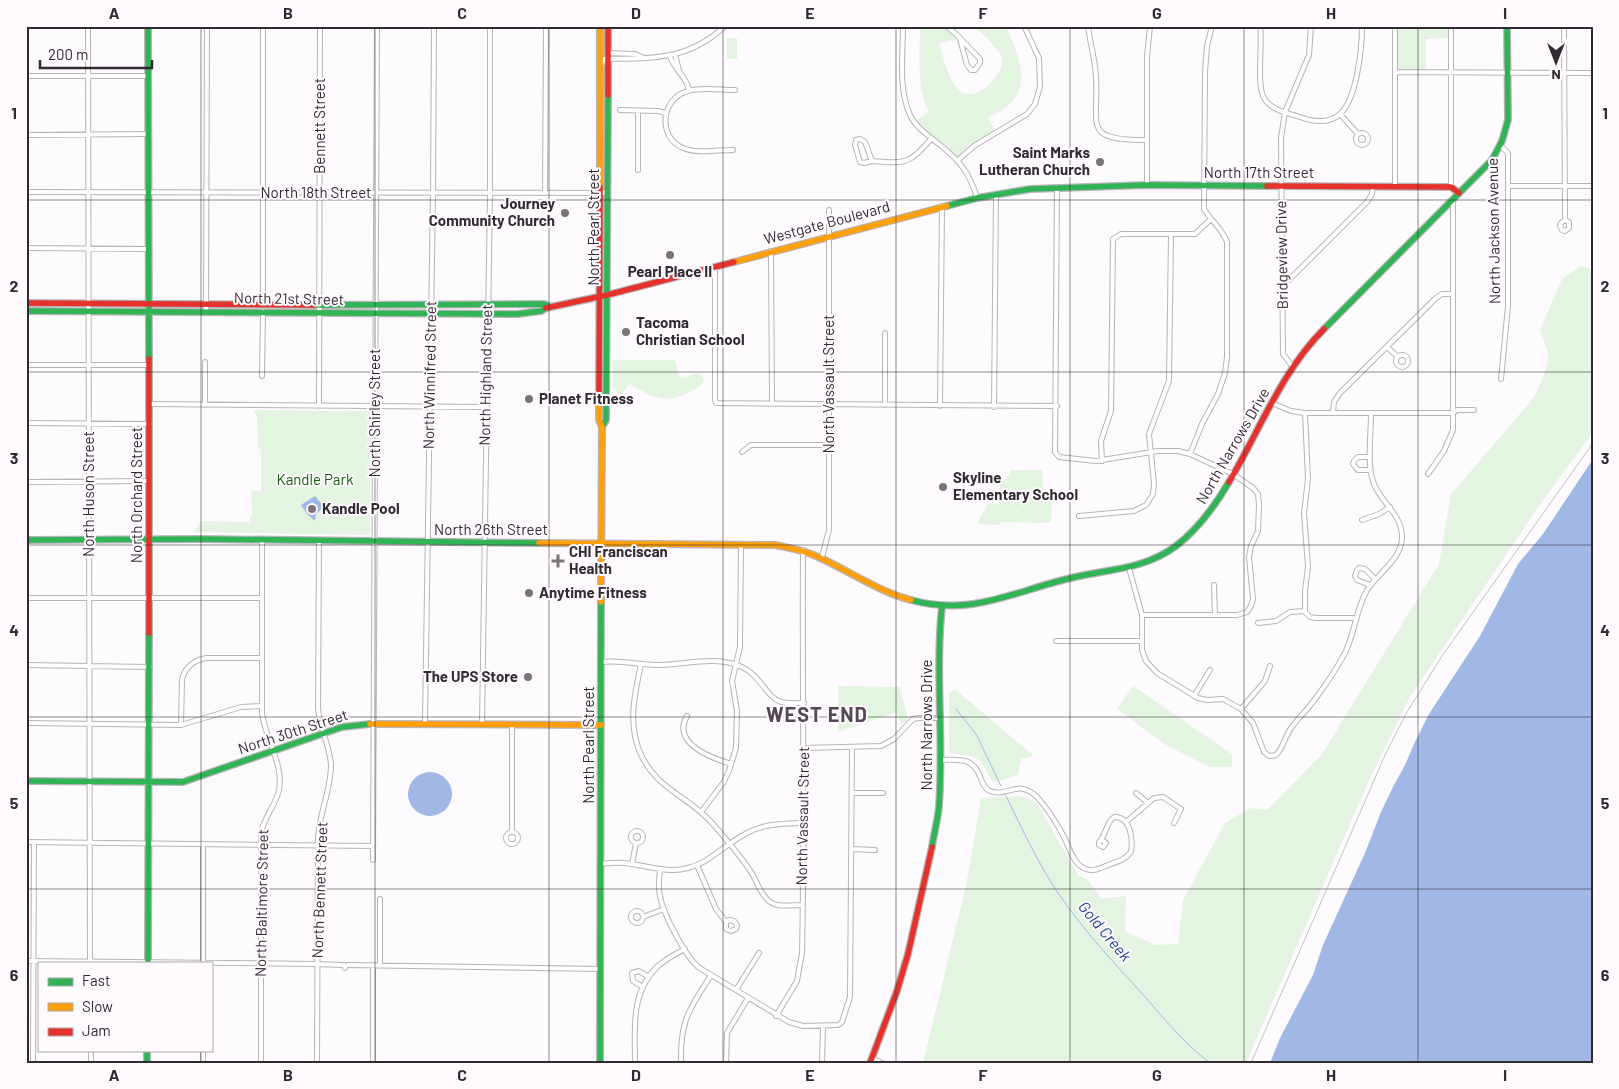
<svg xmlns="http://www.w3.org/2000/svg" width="1619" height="1089" viewBox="0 0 1619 1089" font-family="Barlow,sans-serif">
<rect width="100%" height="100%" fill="#fdfbfd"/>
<path fill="#e3f4e0" d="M920,26H947L960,39L939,43C944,59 948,82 962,92C977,103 1006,73 1002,58C999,49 981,32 973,26H1005C1018,50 1034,88 1005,108C1000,112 993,115 988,118L996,132L974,146L957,161L914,122L929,112C916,86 920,55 920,26Z
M1398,26H1449V38L1426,39V70L1398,69Z
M727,38H737V59H727Z
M1580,266L1593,270V432L1539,506L1410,697L1370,778L1246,1063H923L966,886L981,798L1016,796L1029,798L1038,805L1078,875L1088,880L1102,899L1126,896L1125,931L1155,945L1178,944L1183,900L1225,823L1251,808L1267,810L1322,754L1439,564L1451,494L1531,401C1538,391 1550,365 1548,353C1546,345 1542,337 1540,330L1562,279Z
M612,360H675L679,377L684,378L696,373L702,375L704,381C701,386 697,388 692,391C667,405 653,398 630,384L627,386L623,393L619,394L613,387Z
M254,410L371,411L370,533L369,535L194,532L201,521L249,522L252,513L251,491H261V450L258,447L257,417Z
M1010,470H1042L1044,498H1052L1051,521L1048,523L1001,522L1000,525L978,524C979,515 985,513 987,504H1000V483L1004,482V479H1007V476L1010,475Z
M838,686L900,687L908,720L902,724L895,713L838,732Z
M1133,686L1232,754V767H1209L1166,745L1117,709Z
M955,689L1034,756L1021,759L1018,775L996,782L992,781C978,754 979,757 949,753V693Z"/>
<path fill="#a1b8e7" d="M1593,459V1063H1270L1280,1038L1313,975L1323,945L1365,853L1381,812L1393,787L1405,765L1415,742L1429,714L1480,636L1518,564L1543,534Z
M315,496L324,507L316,514L315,521L307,514L301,505Z
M408 794a22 22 0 1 1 44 0a22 22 0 1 1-44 0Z"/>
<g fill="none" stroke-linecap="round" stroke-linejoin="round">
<path stroke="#a1b8e7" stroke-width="1" d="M956,709L976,734L1001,786
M1006,796C1022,829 1038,863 1058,893C1084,931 1116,965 1146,998C1166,1021 1186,1045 1210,1063"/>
<defs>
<path id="street" d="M88,26L90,963
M903,26C903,55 898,88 910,115C916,128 929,136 940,145C959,160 970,173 977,198
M946,26L956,34L980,59V63L975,70H971L967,65L960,39
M1088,26C1090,43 1095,59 1096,76C1099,127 1081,140 1147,140
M1260,26C1263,44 1256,85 1264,98C1270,109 1286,113 1297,116C1310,121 1328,125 1340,114C1357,99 1362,48 1362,26
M1564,26L1565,220L1569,222V228L1565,231L1562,230L1560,226L1561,223L1565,220
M607,53L635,54L642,57
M675,55L679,70
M670,56C674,70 686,75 689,90
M602,63L604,59C652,58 688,61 725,26
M1395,72L1593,73
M26,76H149
M620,110L658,111L665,113
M1340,114L1358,134
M1356 139a6 6 0 1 1 12 0a6 6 0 1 1-12 0Z
M26,135L149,134
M1501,146L1508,153V306L1501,379
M733,150C718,150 697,154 683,148C657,137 661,98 688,91C700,87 721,90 735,90
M872,161L864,163L860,162L855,145L856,140L860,139L865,142L872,161C906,164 909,164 931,139
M957,161L974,146L1027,114L1035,104L1040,87L1039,58L1024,26
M638,170V111
M1147,185V57L1150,26
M1395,186V26
M1508,186H1593
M1057,187L1055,452L1059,457L1096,461L1158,451H1178L1190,454L1233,474L1253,488L1258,494L1259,505L1258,531L1251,546L1249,557L1253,599L1251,606L1247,612L1237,615H1142
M1451,187V26
M26,192L607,193
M545,193L546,26
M26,248L149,249
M771,251L772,404
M715,266V400L716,403L1057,406
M1282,283L1289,280L1367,202L1372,194L1373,186
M263,304V26
M206,310L207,26
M1387,347L1398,357
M1396 361a6 6 0 1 1 12 0a6 6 0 1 1-12 0Z
M26,365H149
M1292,366L1283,354L1281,138L1285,112L1309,55L1311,26
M262,376L263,311
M1272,403L1291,411L1305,413H1453L1457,410H1474
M150,404L486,407
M205,405V362
M885,405V333
M319,406L320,26
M940,406L942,206
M994,407L996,194
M1305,413L1308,479L1304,513L1308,567L1305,591V612L1310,617L1316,618H1355
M1333,413L1334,402L1340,393L1436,298L1442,294H1453
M26,423L150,424
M742,452L751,445H829
M1190,454L1202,424L1218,394L1225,373L1227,357V242C1222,228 1211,221 1204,209L1205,72L1207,46L1212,26
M1102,461L1101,441L1111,411L1113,239L1121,234H1195L1210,220
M1370,470H1358L1353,464L1354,461L1358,457H1370
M1428,474L1444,451L1453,430V200
M26,482L150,481
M1079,516L1134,511L1146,505L1153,494L1154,483L1149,434L1169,381L1171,234
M1362,520L1379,514L1390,507
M822,557L829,530V210
M1129,568L1142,615V650L1146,661L1157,673L1198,698L1207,700L1223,699L1241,709L1253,723L1264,752L1269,756L1276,755C1283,748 1285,737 1291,728C1296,721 1302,715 1308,708C1319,695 1338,667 1346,651C1355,631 1356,610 1367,590C1378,573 1402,559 1402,537C1402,513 1379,502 1373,481C1367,465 1371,432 1371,413
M1214,585L1215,615
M1370,585L1357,580L1355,576L1357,570L1359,568L1365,569L1375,579
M26,598H262
M1258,623L1276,621L1290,612L1305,611
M1056,641H1142
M602,662C621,660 639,665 659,665C686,665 716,655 742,667C760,675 767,698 781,702C788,704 797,703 804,703
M641,664C635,693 628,721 639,750C655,790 688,795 713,824C726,839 740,855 751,872C757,881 760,894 769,901C777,908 792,905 802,905
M26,665L150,667
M1194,696L1210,670
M1241,709L1265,681L1270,666
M687,716C671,744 712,758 731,764
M26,723L181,725L241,707L262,706
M425,723L433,193L434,26
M482,724L490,193V26
M181,725L182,680C184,668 194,660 206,658H262
M803,748L881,746L894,739L913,719L919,718H941
M941,760C962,759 974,758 981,779C983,784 985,789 990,791C1007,798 1018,778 1037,797C1047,808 1056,822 1063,835C1069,846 1073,865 1086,869C1094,872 1101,868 1108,865C1117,862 1125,860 1131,852C1133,840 1131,816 1114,817C1105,824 1106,836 1099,842V845L1103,847L1106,843L1102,840
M852,793H883
M1136,793L1148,803
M701,812L723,783L729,771L736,748L737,711L732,681L740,647L741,544
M1126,822L1154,798L1163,797L1181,809L1174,823
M631 837a6 6 0 1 1 12 0a6 6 0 1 1-12 0Z
M512,832V725
M506 838a6 6 0 1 1 12 0a6 6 0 1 1-12 0Z
M26,842L373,846
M203,844V963
M852,849L875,850
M373,860L377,26
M601,864C609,863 616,862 624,863C645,865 667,874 688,868C705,864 717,852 731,843C757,824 772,824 803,823
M632,864L636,843
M697,865L716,909L726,922V929L731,931L736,929L737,925L734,921L729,920L726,922
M660,869C659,878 658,887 660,896C663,914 685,955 698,967L789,1022L803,1026L838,1025L842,1022L850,997L852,747
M631 917a6 6 0 1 1 12 0a6 6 0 1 1-12 0Z
M643,917L664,909
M26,961L317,964L341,965H344L345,968
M348,965L600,969
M380,965V899
M643,987L633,981L632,973L639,971L649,977
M736,990L759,953
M776,1016L797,981L802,953C805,819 802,684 803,550
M91,1050V1063
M203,1050V1063
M872,1058L882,1063
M33,1063L34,842
M261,1063V833C264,817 276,805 279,790C284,764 265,739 262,713V540
M317,1063L318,838C319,814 331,790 331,765C330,745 319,728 318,708L319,540
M373,1063V965
M635,1063C635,1029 630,992 658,966C666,959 675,954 685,949
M681,1063C680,1020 689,1010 711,975
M726,1063L727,1033L748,998
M822,1063L823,1026"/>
<path id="fast" d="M148,26L149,359
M947,206L977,198L1030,189L1147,185L1267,186
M313,305L544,304L549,306
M26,311L518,314L541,311L546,308
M1324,329L1492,160L1502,141L1508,120L1507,26
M602,427L606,420L608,95
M26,540L202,539L539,543
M911,600C974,617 1016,590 1075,577C1110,569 1145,569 1176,546C1198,529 1215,506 1229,482
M26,781L183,782L342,727L370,724
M932,847C934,833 938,819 939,806C944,739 935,672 942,606
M148,963L149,633
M147,1050V1063
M600,1063L601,602"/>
<path id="slow" d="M600,187V26
M734,262L947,206
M599,391V420L602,427L601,602
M539,543L775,545C789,548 803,550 816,556C848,570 877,591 911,600
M370,724L601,725"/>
<path id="jam" d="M608,95V26
M1267,186L1451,187L1459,193
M26,303L313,305
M546,308L607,295L734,262
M149,359V633
M599,391L600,187
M1229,482C1260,430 1281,372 1324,329
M870,1063L897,991L908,954L932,847"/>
</defs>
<use href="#street" stroke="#b7b4b7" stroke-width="6"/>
<use href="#fast" stroke="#b7b4b7" stroke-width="8"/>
<use href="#slow" stroke="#b7b4b7" stroke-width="8"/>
<use href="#jam" stroke="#b7b4b7" stroke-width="8"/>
<use href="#street" stroke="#fffeff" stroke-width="4"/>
<use href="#fast" stroke="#30b455" stroke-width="5.5"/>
<use href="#slow" stroke="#ff9f0a" stroke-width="5.5"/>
<use href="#jam" stroke="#e5322d" stroke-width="5.5"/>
<path stroke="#c2c1c2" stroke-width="1" d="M1251,1063L1386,753L1407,712L1442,656L1593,443"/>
</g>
<path fill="none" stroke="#312b31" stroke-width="1" stroke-opacity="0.55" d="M201,26V963M375,26V1063M549,26V1063M723,26V1063M896,26V1063M1070,26V1063M1244,26V1063M1418,26V1063M26,200H1593M26,372H1593M26,545H1593M26,717H1593M26,889H1593M201,1050V1063"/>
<g fill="#787478" stroke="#fefafe" stroke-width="2">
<circle cx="1100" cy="162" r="5"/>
<circle cx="565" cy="213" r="5"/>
<circle cx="670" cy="255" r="5"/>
<circle cx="626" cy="332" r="5"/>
<circle cx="529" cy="399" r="5"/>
<circle cx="943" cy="487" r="5"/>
<circle cx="312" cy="509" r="5"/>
<path d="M555.5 553.5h5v5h5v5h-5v5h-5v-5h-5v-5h5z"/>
<circle cx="529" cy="593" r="5"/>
<circle cx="528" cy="677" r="5"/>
</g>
<g text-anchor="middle" stroke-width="4" stroke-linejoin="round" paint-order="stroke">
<g font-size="15" fill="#312b31" stroke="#fefafe">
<text transform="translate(320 126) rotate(-90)" y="5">Bennett Street</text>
<text x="1259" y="178">North 17th Street</text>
<text x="316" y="198">North 18th Street</text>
<text transform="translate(827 223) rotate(-15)" y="5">Westgate Boulevard</text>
<text transform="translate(594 227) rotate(-90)" y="5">North Pearl Street</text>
<text transform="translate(1494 231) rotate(-91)" y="5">North Jackson Avenue</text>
<text transform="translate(1282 255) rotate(-91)" y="5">Bridgeview Drive</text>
<text transform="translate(289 299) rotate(1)" y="5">North 21st Street</text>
<text transform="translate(430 375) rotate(-89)" y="5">North Winnifred Street</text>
<text transform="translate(486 375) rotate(-89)" y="5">North Highland Street</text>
<text transform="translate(829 384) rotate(-90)" y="5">North Vassault Street</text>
<text transform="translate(375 413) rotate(-90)" y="5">North Shirley Street</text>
<text transform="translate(1233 446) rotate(-60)" y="5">North Narrows Drive</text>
<text transform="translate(89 494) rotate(-90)" y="5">North Huson Street</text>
<text transform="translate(137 495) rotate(-90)" y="5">North Orchard Street</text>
<text x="491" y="535">North 26th Street</text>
<text transform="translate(927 725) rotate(-90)" y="5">North Narrows Drive</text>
<text transform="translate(293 732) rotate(-18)" y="5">North 30th Street</text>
<text transform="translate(589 745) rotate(-90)" y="5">North Pearl Street</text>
<text transform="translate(803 816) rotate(-89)" y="5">North Vassault Street</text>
<text transform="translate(320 890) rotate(-88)" y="5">North Bennett Street</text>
<text transform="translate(262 903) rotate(-89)" y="5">North Baltimore Street</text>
</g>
<g font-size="15" font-weight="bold" fill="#312b31" stroke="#fefafe" text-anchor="start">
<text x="1090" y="158" text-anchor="end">Saint Marks<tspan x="1090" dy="17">Lutheran Church</tspan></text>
<text x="555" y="209" text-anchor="end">Journey<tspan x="555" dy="17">Community Church</tspan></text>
<text x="670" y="277" text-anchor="middle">Pearl Place II</text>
<text x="636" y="328">Tacoma<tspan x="636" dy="17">Christian School</tspan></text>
<text x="539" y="404">Planet Fitness</text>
<text x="953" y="483">Skyline<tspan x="953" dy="17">Elementary School</tspan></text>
<text x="322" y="514">Kandle Pool</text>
<text x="569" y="557">CHI Franciscan<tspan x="569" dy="17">Health</tspan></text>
<text x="539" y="598">Anytime Fitness</text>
<text x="518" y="682" text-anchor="end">The UPS Store</text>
</g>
<g font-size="15" fill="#135f0c" stroke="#fefafe">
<text x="315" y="485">Kandle Park</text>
</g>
<g font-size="16" font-style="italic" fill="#1d418e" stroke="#fefafe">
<text transform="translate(1105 931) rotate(50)" y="6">Gold Creek</text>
</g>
<g font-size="20" font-weight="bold" letter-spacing="1" fill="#554855" stroke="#fefafe">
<text x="817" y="722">WEST END</text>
</g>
</g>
<rect width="1619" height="1089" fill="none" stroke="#fefafe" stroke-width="55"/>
<rect x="38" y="962" width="175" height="90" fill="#fefafe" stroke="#aca7ac"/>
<rect x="48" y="978" width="25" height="8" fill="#30b455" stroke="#aca7ac"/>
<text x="82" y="986" font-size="15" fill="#312b31">Fast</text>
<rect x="48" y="1003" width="25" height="8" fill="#ff9f0a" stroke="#aca7ac"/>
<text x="82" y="1012" font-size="15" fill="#312b31">Slow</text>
<rect x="48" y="1028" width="25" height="8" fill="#e5322d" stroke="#aca7ac"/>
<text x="82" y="1036" font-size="15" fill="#312b31">Jam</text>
<g transform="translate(1556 62) rotate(180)" stroke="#fefafe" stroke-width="4" paint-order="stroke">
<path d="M0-4L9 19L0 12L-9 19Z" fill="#312b31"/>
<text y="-8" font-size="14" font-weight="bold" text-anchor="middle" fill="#312b31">N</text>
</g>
<path d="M40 60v8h112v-8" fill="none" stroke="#312b31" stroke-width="2.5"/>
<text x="48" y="60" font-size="15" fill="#312b31" stroke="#fefafe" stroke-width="4" paint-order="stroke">200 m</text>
<rect x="28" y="28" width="1564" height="1034" fill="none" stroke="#312b31" stroke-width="2"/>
<g font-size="16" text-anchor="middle" font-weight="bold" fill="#312b31">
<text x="114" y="19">A</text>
<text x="288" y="19">B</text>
<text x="462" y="19">C</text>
<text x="636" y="19">D</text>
<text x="810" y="19">E</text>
<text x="983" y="19">F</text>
<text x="1157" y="19">G</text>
<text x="1331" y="19">H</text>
<text x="1505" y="19">I</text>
<text x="14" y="119">1</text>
<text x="1605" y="119">1</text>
<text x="14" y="292">2</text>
<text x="1605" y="292">2</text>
<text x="14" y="464">3</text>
<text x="1605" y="464">3</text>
<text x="14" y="636">4</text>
<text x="1605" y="636">4</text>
<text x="14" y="809">5</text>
<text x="1605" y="809">5</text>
<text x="14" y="981">6</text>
<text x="1605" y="981">6</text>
<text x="114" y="1081">A</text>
<text x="288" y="1081">B</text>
<text x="462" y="1081">C</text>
<text x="636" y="1081">D</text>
<text x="810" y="1081">E</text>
<text x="983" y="1081">F</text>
<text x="1157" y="1081">G</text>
<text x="1331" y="1081">H</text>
<text x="1505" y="1081">I</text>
</g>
</svg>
